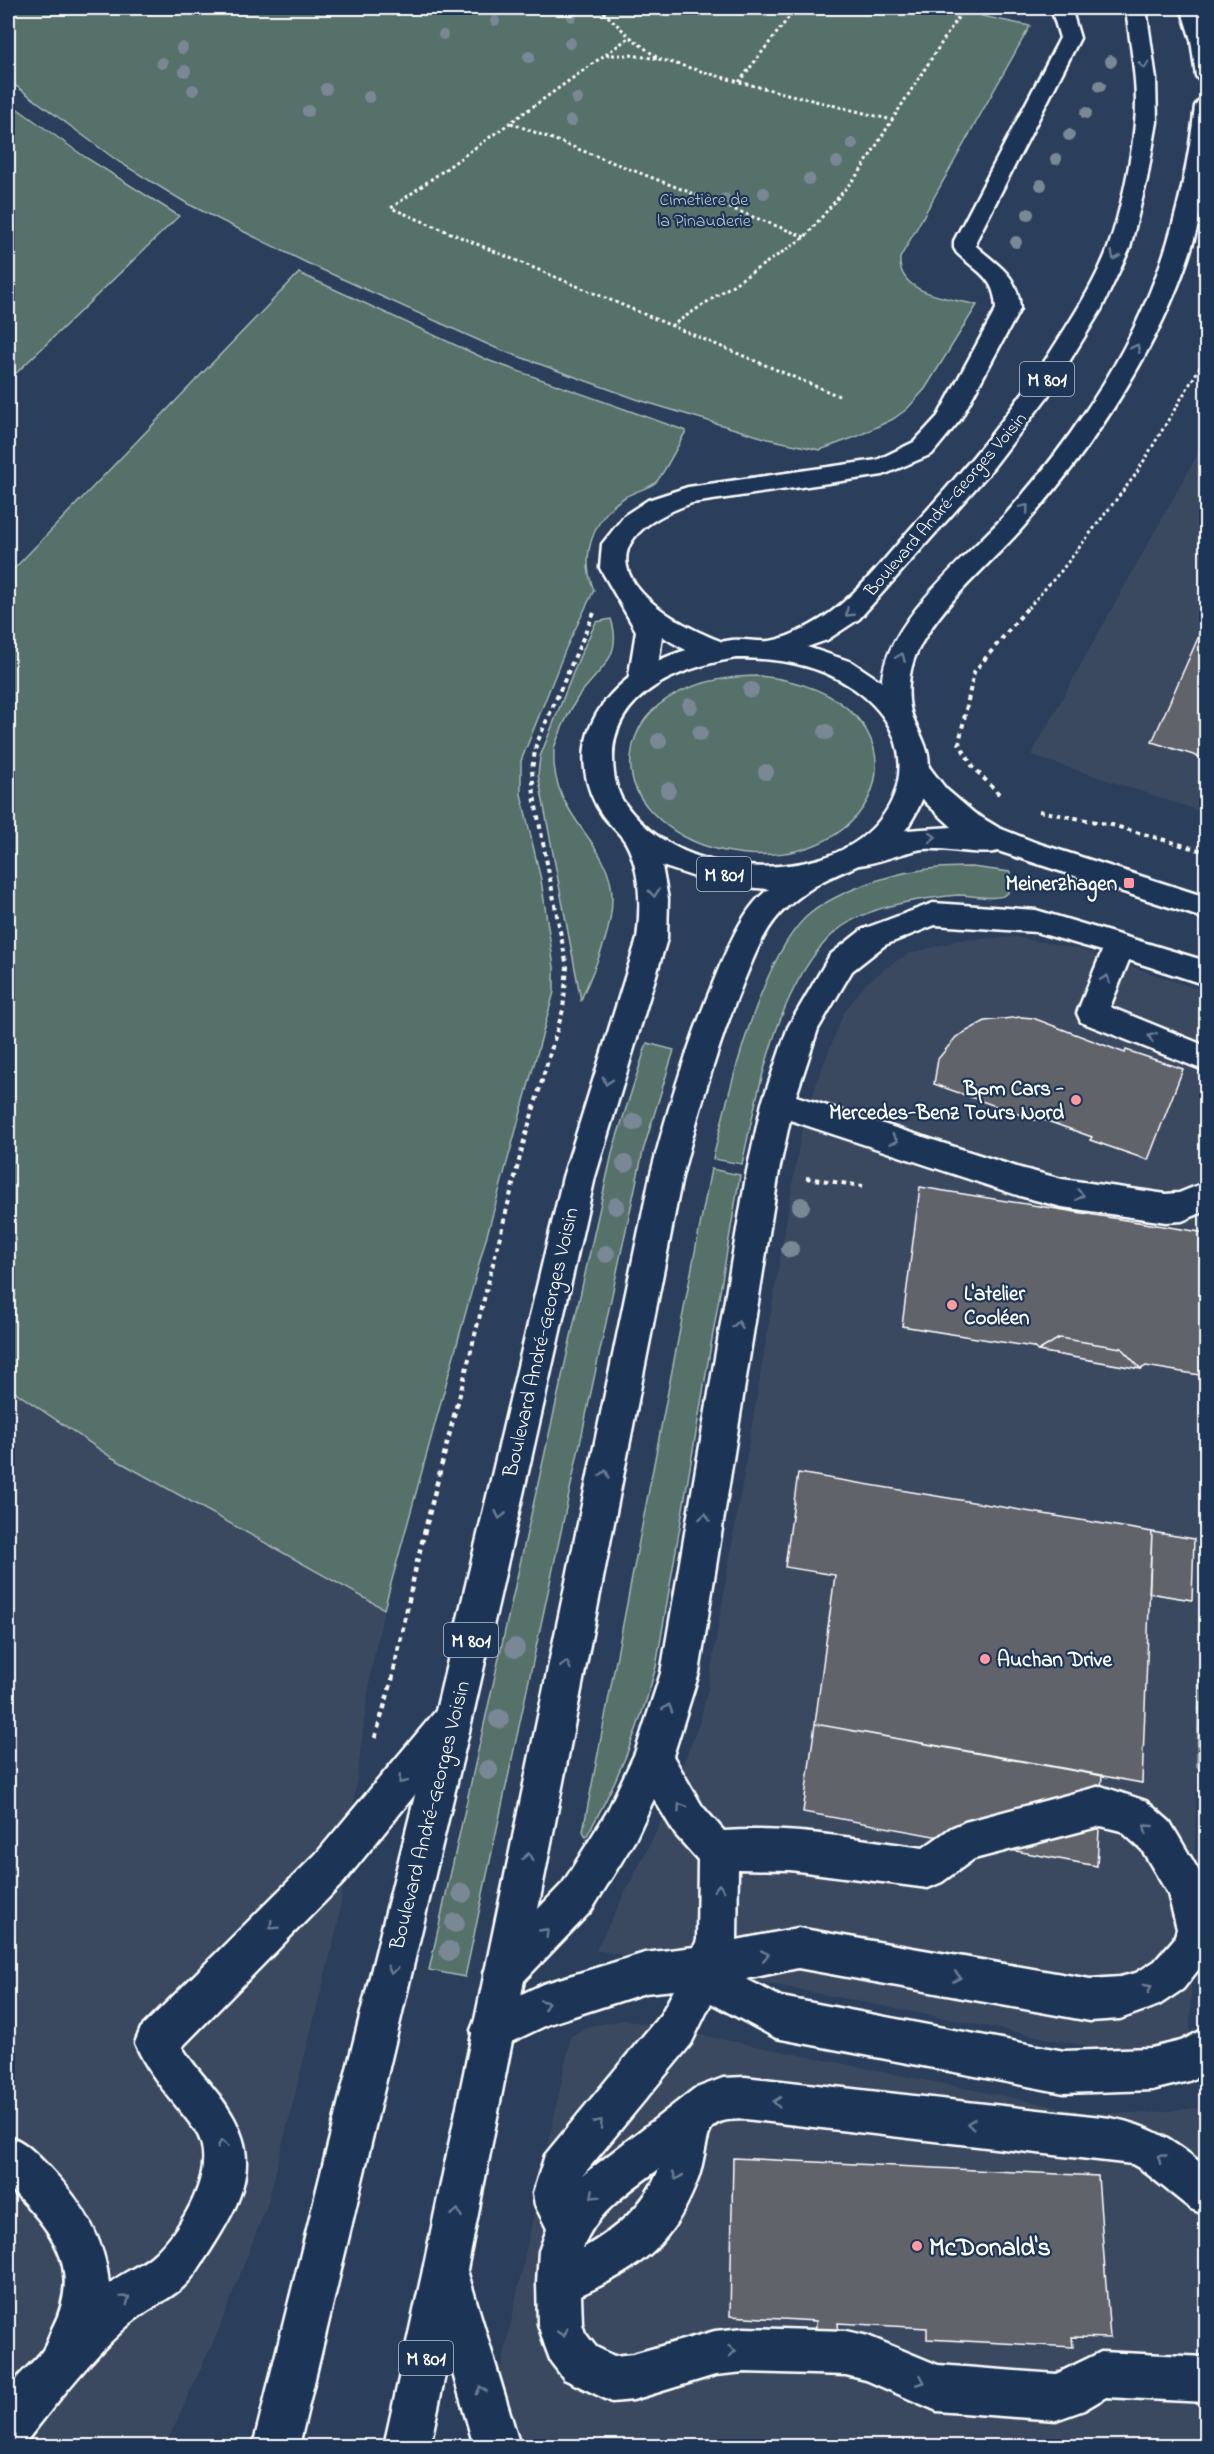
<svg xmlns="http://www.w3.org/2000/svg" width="1214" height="2454" viewBox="0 0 1214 2454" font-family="'Indie Flower',sans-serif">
<rect width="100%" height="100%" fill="#2b3e5b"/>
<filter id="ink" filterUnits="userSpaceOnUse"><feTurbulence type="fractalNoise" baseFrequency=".0167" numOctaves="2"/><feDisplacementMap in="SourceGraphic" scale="12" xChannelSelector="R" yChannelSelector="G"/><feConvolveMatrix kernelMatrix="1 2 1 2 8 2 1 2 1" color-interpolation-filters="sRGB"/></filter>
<g filter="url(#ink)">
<path fill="#3b4960" d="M1206,439V813L1031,755Z
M1015,937L1080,949L1206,992V1572H1202L1189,2066L596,1950L658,1828L699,1724L707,1693L800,1139L817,1081L844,1012L867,983L894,962L909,954L959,940Z
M8,1387L111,1457L384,1609L371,1671L338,1923L268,2202L219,2329L165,2446H8Z
M626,2020L1088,2113H1149L1206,2107V2446H485L571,2036L589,2026Z"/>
<path fill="#566f6b" stroke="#aab7b5" stroke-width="1.5" d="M8,8H985L982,16L1030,26L900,258C897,295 951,298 977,305L925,389L907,409L893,419L858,436L820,450L768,439L639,400L498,349L307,263L188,204L119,162L8,80Z
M8,102L85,157L179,216L8,381Z
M299,273L490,361L686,431C680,441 663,476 655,483C649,488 633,492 625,497C594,516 579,556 594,590L566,648L521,761V794L541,880L554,967V992L384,1609L111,1457L8,1387V575Z
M611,619C624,658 598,669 578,697C572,707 566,719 561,730C559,737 554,744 554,751C550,818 611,840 612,896C613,932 594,968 581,1000L538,775L540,757L579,658L596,622Z
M760,676C945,697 891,882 725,851C697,846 670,832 651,811C637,796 629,777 631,757C637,694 707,676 760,676Z
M972,867L1010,872L1008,893C998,902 973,895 959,895C945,896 932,898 918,900C889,905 857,913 834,933C777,985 758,1092 742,1164L713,1159C727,1097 760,962 805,918C830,894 888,874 922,870C938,867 955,867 972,867Z
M647,1043L674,1050L643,1151L465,1977L429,1970L613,1149Z
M711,1169L740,1175L656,1667C640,1727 617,1783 586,1837L583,1831Z
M1202,1571L1206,1572V1778L1197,1766Z"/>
<path fill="#61646b" stroke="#fff" stroke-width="1.5" d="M1206,620V759L1152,742Z
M1021,1017L1033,1018L1125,1053L1126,1050L1183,1069L1148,1160L1090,1140L1092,1137L1036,1117L1035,1120L934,1084L938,1059L956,1037L985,1021Z
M920,1187L1206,1233V1376L1146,1366L1141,1369L1121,1348L1059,1338L1038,1351L1033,1347L902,1326Z
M1059,1338L1121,1348L1141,1369L1038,1351Z
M798,1473L1152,1532L1142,1783L815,1724L835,1575L785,1567Z
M1152,1532L1194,1539L1192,1600L1149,1593Z
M815,1724L1102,1775L1097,1866L803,1812Z
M733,2158L1098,2176L1110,2338L1072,2337L1073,2347L927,2339V2328L838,2323L839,2334L816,2333V2321L730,2316Z"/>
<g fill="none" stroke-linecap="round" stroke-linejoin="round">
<defs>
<path id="minor" d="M1051,8H1071L1080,38L976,241V246C999,267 1018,274 1020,309L960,420L932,454L883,475L692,503C565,548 647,615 728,644L731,651L728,658C707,664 679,647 662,636L656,681L652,688L642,691L632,688L628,681L636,631L600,568L602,544L625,515L648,500L688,487L877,460L914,442L938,416L996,309C995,277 978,273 957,253L954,248V241L1060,38Z
M916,760L926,763L946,789L974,813L999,828L1037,843L1206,897V919L998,851C982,856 945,847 923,849C900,852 865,870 845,864L840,856L845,848L907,830L952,827L926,803L902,770L906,763Z
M933,903L1036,910L1206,961V985L1129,960L1110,1007L1206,1046V1071L1081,1022L1077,1013L1102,951L1036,932L935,925L885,945L852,971L818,1029L796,1096L1020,1168L1062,1179L1166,1194L1179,1193L1206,1182V1211L1182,1221L1166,1222L1062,1207L1020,1196L790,1120L779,1171L699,1673L673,1756L702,1806L724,1831C790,1826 857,1839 923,1848L951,1828L965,1822L1101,1786L1146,1801L1170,1822L1200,1873L1206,1889V1960L1183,1989L1159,2005L1120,2019L1090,2021L798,1968L746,1979L781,1997L1064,2051L1152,2048L1181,2041L1206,2028V2073L1189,2081L1152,2090L1064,2093L776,2038L711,2003L691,2044L583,2175L694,2089L723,2078L745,2077L1110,2118C1152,2126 1174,2141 1206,2167V2215L1191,2209L1141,2169L1132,2164L745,2119C733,2120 719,2118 711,2129C706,2137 703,2167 698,2179C673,2244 644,2266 581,2295L582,2324L585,2333L596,2347L614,2356L633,2354L715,2331L744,2328L846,2331L868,2336L938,2365L1056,2374L1101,2352L1206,2357V2402L1106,2397L1084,2410L1056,2420L937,2411L866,2380L846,2375L744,2372L715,2375L633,2400L612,2402L564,2379L551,2362L545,2346L538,2324L537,2283L539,2251L547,2229L535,2205L533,2193L545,2155L661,2014L674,1990L645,1993L549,2024L492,2051L477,2045L471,2030L477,2015L543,1984L645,1953L694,1947L697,1940L698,1860L675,1834L654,1799L635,1840L591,1911L518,1987L504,1993L490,1987L484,1973L490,1959L563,1883L607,1812L635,1753L661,1673L747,1171L762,1103L788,1027L830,955L863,929ZM1101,1826L1121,1831L1142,1850L1168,1894L1177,1929L1174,1939L1155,1961L1136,1973L1120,1977L1090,1979L798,1928L737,1940L738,1869L790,1870L928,1888L942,1882L974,1859ZM659,2169C645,2205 616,2229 583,2248C594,2214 632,2189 659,2169Z
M453,1700L466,1706L472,1719L466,1732L344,1882L182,2047C201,2078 230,2100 242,2137C256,2179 231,2218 210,2251C201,2264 194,2278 182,2288C164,2303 141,2312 123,2330C86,2364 55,2405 24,2444L8,2446C8,2434 4,2402 8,2392C15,2376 33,2364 43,2350C47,2344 49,2336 52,2329C84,2267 51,2230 8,2186V2136C25,2141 35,2153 48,2166C80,2199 105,2237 109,2284C121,2273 139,2267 152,2256C180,2232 221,2167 195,2130C174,2101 149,2077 135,2043L141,2028L316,1854L440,1706Z
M445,2248L461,2254L467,2270L520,2446H474L423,2270L429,2254Z"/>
<path id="major" d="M1126,8H1146L1156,79L1157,122L1147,179L1130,248L1101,310L1048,396L989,473L859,619L827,640L807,647L852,662L882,682C885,622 968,556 1006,514C1032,484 1057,454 1079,421C1148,323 1182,224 1195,106L1198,101L1206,100C1206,127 1210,156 1206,182C1191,303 1103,437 1024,526C988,567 941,603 917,652C908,671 905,701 914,720C919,732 925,742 928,755C932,783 920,810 904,832C884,858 857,865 829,878C816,884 799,897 787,907C765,926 754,957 743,983C717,1046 699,1111 682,1177L467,2270L430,2446H384L423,2270L650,1177C668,1107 689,1040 717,973C728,947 745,905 769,889L719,885L662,866L668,899L667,939L595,1177L472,1719L299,2446H253L434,1719L563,1177L637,939C641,909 641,871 626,843C621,834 610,825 603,816C584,789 578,753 592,723C617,669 677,648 732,640C744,639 757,642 769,641C781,640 798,632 809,626C853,604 888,553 921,517C975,457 1020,402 1062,334C1079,307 1097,278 1108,248C1120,215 1132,158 1135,123C1139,85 1130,45 1126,8ZM736,658C778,658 818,664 853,688C931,741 905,834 819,859C751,878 665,863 623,801C615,788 613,771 613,757C613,692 683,667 736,658Z
M1181,8H1201L1206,25V82L1199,80L1196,76L1191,40Z"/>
</defs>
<use href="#minor" stroke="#fff" stroke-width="5"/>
<use href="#major" stroke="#fff" stroke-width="5"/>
<path stroke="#fff" stroke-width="3" stroke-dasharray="3 3" stroke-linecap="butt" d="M599,8L630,37
M606,55H630L658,59
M739,82L796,8
M511,123L805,237
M671,326L805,237L862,169L892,120
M839,396L391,208L630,37L659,59L739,82L892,120L964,8
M1028,608L1061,571L1136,474L1206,357"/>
<path stroke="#fff" stroke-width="4" stroke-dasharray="4.5 4.5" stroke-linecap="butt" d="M999,794L973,767L959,743L974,672L1029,606
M1039,811L1112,825L1206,852
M806,1178L863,1186
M457,1406L524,1141L563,1010L567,967L534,796L532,769L536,745L594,613"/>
<path stroke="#fff" stroke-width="4.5" stroke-dasharray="5 5" stroke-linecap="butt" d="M375,1738L392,1680L417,1562L457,1404"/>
<use href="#minor" fill="#1d3557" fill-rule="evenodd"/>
<use href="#major" fill="#1d3557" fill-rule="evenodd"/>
</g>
<g fill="#7a8895">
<circle cx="572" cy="17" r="5"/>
<circle cx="495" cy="21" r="5"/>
<circle cx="443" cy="35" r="5"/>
<circle cx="570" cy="43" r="6"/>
<circle cx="182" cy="48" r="6"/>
<circle cx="529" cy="57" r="6"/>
<circle cx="1111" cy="61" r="6"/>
<circle cx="162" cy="63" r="6"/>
<circle cx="185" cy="71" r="6"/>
<circle cx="1100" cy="86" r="6"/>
<circle cx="326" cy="89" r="6"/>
<circle cx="193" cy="90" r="6"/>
<circle cx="369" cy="97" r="6"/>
<circle cx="577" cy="99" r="6"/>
<circle cx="308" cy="111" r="6"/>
<circle cx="1086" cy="113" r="6"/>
<circle cx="571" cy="121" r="6"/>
<circle cx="1069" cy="135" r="6"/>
<circle cx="852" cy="144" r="6"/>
<circle cx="1056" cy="159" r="6"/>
<circle cx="837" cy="162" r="6"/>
<circle cx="809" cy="179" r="6"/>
<circle cx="1041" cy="185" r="6"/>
<circle cx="764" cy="193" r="6"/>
<circle cx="725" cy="199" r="6"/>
<circle cx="1028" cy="214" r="6"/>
<circle cx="1016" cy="242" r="6"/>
<circle cx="751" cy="690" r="8"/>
<circle cx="690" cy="706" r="8"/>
<circle cx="826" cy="732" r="8"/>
<circle cx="700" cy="733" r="8"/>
<circle cx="659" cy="741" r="8"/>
<circle cx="766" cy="772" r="8"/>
<circle cx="668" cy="790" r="8"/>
<circle cx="634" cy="1122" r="9"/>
<circle cx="625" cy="1164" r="9"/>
<circle cx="616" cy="1206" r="9"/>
<circle cx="801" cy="1206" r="9"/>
<circle cx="790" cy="1249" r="9"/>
<circle cx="606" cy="1254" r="9"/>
<circle cx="515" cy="1648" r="10"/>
<circle cx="499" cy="1719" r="10"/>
<circle cx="488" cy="1770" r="10"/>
<circle cx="462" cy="1893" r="10"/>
<circle cx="455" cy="1923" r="10"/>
<circle cx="449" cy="1951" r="10"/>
</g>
<defs><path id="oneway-chevron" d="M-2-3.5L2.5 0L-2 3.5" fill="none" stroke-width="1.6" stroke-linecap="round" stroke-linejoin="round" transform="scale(1.5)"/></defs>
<g stroke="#6c7c92">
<use href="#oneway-chevron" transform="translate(1144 65) rotate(84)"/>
<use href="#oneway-chevron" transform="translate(1115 256) rotate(115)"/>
<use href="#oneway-chevron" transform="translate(1136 348) rotate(-63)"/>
<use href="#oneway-chevron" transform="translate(1025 508) rotate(-50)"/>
<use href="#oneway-chevron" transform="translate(849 613) rotate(137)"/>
<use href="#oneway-chevron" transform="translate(901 657) rotate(-68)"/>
<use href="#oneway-chevron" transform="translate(932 837) rotate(-1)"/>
<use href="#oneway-chevron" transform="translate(654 893) rotate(84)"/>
<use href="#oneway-chevron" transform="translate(1106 979) rotate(-68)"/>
<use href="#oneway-chevron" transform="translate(1152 1037) rotate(-158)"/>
<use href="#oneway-chevron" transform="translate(607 1081) rotate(108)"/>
<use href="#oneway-chevron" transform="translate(894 1140) rotate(18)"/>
<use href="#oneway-chevron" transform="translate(1080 1195) rotate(8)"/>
<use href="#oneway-chevron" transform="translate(738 1325) rotate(-80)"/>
<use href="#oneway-chevron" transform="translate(605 1474) rotate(-79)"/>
<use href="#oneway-chevron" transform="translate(500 1515) rotate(103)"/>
<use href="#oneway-chevron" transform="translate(705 1517) rotate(-81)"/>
<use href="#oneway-chevron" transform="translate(566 1665) rotate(-79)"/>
<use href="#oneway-chevron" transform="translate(668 1708) rotate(-72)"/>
<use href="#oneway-chevron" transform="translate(402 1780) rotate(130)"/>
<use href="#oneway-chevron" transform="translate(681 1807) rotate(-123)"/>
<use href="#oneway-chevron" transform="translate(1147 1828) rotate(-139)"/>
<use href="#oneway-chevron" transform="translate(528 1857) rotate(-79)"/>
<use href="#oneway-chevron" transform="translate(719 1888) rotate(-91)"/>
<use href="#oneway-chevron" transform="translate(273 1926) rotate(135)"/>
<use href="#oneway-chevron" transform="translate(545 1932) rotate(-46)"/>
<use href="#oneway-chevron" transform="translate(765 1955) rotate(-11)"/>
<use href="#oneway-chevron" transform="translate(392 1970) rotate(104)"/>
<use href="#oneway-chevron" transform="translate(957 1977) rotate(10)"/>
<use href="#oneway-chevron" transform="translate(1148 1988) rotate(-28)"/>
<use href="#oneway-chevron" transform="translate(545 2004) rotate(-22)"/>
<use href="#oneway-chevron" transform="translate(777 2102) rotate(-174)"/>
<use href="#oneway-chevron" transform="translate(599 2123) rotate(-50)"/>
<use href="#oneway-chevron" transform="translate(971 2124) rotate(-174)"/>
<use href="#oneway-chevron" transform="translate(222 2144) rotate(-102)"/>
<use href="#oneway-chevron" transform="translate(1161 2158) rotate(-144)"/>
<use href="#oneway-chevron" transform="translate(677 2176) rotate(109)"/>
<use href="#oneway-chevron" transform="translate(594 2195) rotate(138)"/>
<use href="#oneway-chevron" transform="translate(457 2213) rotate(-79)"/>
<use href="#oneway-chevron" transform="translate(126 2299) rotate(-37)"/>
<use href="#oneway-chevron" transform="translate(563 2333) rotate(74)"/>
<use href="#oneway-chevron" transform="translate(732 2351) rotate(-5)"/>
<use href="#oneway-chevron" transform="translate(921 2381) rotate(24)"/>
<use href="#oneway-chevron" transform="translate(481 2390) rotate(-106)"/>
</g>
</g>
<g fill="#ff9aa2" stroke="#1d3557" stroke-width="2">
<rect x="1123" y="877" width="12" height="12" rx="3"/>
<circle cx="1076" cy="1100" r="6"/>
<circle cx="952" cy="1305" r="6"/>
<circle cx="985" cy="1659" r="6"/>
<circle cx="917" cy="2246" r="6"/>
</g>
<g text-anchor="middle" stroke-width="4.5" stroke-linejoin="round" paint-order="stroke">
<g font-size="18" fill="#bbc5c4" stroke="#1d3557">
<text x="704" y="205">Cimetière de<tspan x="704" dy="21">la Pinauderie</tspan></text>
</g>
<g font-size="18" fill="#fff" stroke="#1d3557">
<text transform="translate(945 504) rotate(-49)" y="6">Boulevard André-Georges Voisin</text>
</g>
<g fill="#1d3557" stroke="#bbc2cd" stroke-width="1.5">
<rect x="1020" y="362" width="54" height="34" rx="4.5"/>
<rect x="697" y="857" width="54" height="34" rx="4.5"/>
<rect x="444" y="1623" width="54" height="34" rx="4.5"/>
<rect x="399" y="2341" width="54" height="34" rx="4.5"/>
</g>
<g font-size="20" font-weight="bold" fill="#fff">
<text x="1047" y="386">M 801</text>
<text x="724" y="881">M 801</text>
<text x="471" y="1647">M 801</text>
<text x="426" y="2365">M 801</text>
</g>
<g font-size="21" font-weight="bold" fill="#fff" stroke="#1d3557" text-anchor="end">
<text x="1117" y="890">Meinerzhagen</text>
<text x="1064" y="1095">Bpm Cars -<tspan x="1064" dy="24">Mercedes-Benz Tours Nord</tspan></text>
<text x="964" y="1300" text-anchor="start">L'atelier<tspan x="964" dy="24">Cooléen</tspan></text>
<text x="997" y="1666" text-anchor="start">Auchan Drive</text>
</g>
<g font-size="21" fill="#fff" stroke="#1d3557">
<text transform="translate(540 1342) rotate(-77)" y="7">Boulevard André-Georges Voisin</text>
<text transform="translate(429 1815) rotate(-76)" y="7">Boulevard André-Georges Voisin</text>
</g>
<g font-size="26" font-weight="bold" fill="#fff" stroke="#1d3557" text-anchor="start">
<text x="929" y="2255">McDonald's</text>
</g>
</g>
<rect width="1214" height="2454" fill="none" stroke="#1d3557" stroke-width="30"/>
<rect x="15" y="15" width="1184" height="2424" fill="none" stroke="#fff" stroke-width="2" filter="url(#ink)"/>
</svg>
